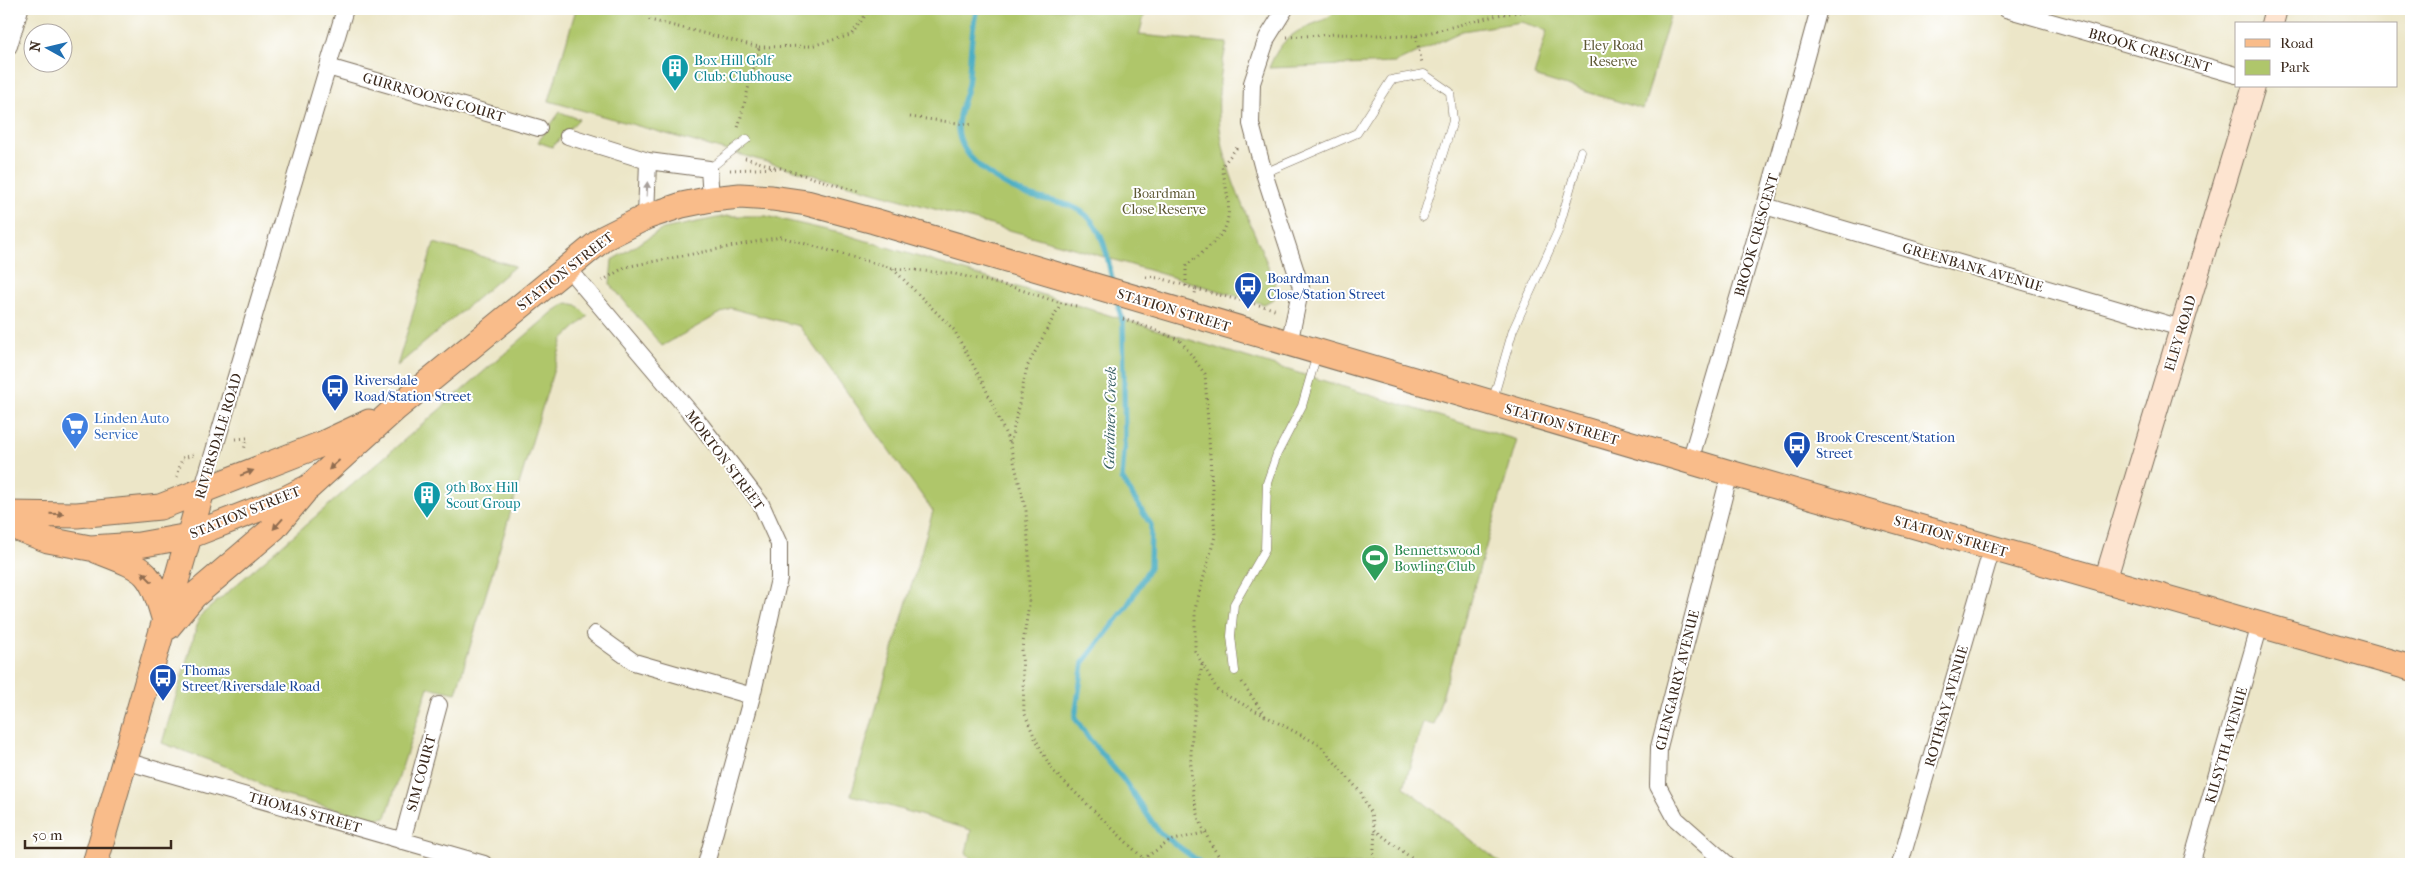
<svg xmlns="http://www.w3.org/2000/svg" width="2420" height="873" viewBox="0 0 2420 873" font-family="'IM FELL French Canon',serif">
<rect width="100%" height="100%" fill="#fff"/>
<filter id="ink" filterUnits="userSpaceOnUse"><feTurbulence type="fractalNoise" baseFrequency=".02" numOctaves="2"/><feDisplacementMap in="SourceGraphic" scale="10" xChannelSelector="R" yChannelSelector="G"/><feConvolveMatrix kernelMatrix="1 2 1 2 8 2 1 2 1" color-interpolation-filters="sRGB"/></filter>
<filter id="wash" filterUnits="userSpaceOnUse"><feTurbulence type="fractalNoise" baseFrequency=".0096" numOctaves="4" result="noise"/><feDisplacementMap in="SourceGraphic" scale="20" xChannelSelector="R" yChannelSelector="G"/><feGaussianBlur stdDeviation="1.12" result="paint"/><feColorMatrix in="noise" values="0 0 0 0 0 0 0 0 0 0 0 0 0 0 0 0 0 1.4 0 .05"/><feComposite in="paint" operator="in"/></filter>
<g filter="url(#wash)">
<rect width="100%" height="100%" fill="#ece6c8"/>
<path fill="#afc66b" stroke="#757844" d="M576,9H1146L1139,35L1227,43C1201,146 1241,192 1275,284V298L1264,304L1077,249L549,101Z
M1337,9H1672L1643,109L1534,76L1547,30L1521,22L1462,31L1395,63L1269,68C1276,50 1285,37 1304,28C1318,21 1326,22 1337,9Z
M560,112L579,119L552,147L538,142Z
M727,216H766L844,234L1517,440L1434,725L1423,722L1404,787L1502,864H978L966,853L971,830L851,795L933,511L799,326L730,308L662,346L610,284L612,260L663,229Z
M434,243L515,266L397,366Z
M567,303L577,305L588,316L563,339L456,693L428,687L386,817L373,819L279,794L233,769L162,743L200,616L554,311Z"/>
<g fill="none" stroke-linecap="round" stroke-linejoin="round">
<path stroke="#3fa9bf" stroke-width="5.5" d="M977,9C970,33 971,59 968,84C965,98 957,114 958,128C959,159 1000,184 1025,194C1044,201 1070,201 1086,215C1105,232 1108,261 1113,284
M1117,300L1123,324L1125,439L1122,479L1151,525L1150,567L1126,608L1083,663L1075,718L1090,740L1123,779L1159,832L1202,864"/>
</g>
</g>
<g filter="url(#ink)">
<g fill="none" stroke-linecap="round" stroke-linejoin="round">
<defs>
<path id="lane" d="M709,169L747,139
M1264,173L1357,133L1391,80L1424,74L1450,92L1453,121L1423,217
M1493,399L1513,330L1558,231L1581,151
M1235,671L1231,636L1234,604L1265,550L1267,483L1277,454L1302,406L1317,354"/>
<path id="street" d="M1285,9L1267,38L1252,83L1251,124L1264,173L1301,287L1289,344
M2006,9L2236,75
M9,46L20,9
M328,67L539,128
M568,136L648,161L709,169L711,199
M1765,206L2181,328
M646,217L648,161
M567,267L701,425L761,504L779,544V579L752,696L706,864
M1690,461L1765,206L1819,9
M202,491L345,9
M595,634L634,662L752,696
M125,761L484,864
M402,841L439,705
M1727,864L1676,819L1658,786L1659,747L1730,473
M1900,864L1992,548
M2191,864L2260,625"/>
<path id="secondary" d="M2272,24L2276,9
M2105,581L2254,86"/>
<path id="primary" d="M9,514L77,515L160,507L322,444L369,422
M9,525L48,540L90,548L139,545L189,536L287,498L309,487L396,408L604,238L646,217L682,205L711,199L740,196L772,198L807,203L874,221L1730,473L2411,668
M98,551C147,570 150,569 165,621
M168,627L194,596L274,528L304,492
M95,864L202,491"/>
</defs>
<use href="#lane" stroke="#796c5a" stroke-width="9"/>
<use href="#street" stroke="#796c5a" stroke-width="18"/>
<use href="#secondary" stroke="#796c5a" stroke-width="24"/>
<use href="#primary" stroke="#796c5a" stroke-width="27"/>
<path stroke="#796c5a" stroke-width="3" stroke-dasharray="1 4" stroke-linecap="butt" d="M649,9L650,20L759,47L738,128
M1416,36L1422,63
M1287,37L1335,34L1416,36L1502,14L1547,9
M759,47L811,46L851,35L870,9
M910,117L974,125
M745,158L775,167
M730,170L780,168L860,192
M893,269L954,330L984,385L1010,444
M1146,277L1160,278L1196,289L1195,294
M602,281L625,267L781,237L892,268L955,274L1012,287L1061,303
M1186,286V266C1198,255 1217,243 1225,228C1233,210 1225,185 1222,166L1239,145
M1196,289L1278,310
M1076,306L1061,303L1027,367L1010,445L1026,511L1029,555V605L1022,649L1024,712L1034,736L1052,770L1149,864
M1123,319L1153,329L1181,341
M1181,341L1205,374L1215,536L1195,609V651L1218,691L1320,745L1361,793L1371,814L1375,830L1419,864
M236,439L247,438L244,450
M177,477L182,458L194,455
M1202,665C1191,734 1176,805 1225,864
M1242,682L1265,716
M1143,859L1170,841L1207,832
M1373,864L1375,830"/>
<use href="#lane" stroke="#fff" stroke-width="8"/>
<use href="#street" stroke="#fff" stroke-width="16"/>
<use href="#secondary" stroke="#fde4d0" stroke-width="22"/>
<use href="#primary" stroke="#f9bc8a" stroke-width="25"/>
</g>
<defs><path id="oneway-solid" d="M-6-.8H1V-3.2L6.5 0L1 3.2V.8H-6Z" transform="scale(1.25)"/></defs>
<use fill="#a79f9a" href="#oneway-solid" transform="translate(647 189) rotate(-87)"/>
<g fill="#906c4f">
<use href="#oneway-solid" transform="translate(334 465) rotate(138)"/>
<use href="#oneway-solid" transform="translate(247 473) rotate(-21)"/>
<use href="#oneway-solid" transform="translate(57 514) rotate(1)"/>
<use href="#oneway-solid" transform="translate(278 524) rotate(132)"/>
<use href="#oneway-solid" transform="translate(147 577) rotate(-135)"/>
</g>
</g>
<defs>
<symbol id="building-pin" viewBox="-11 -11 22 30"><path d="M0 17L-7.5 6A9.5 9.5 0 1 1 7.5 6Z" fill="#0f9aa8" stroke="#fff"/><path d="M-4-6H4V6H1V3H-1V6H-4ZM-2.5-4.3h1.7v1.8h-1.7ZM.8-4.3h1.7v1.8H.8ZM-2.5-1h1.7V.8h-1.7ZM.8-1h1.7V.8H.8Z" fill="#fff"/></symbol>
<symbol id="bus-pin" viewBox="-11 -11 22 30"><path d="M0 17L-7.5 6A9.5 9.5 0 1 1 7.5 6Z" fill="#1a4fb4" stroke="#fff"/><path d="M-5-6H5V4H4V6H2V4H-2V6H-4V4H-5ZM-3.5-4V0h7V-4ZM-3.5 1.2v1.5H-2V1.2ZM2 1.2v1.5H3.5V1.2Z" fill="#fff"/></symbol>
<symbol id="supermarket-pin" viewBox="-11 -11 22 30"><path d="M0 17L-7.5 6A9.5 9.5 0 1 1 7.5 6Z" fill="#3f7fe0" stroke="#fff"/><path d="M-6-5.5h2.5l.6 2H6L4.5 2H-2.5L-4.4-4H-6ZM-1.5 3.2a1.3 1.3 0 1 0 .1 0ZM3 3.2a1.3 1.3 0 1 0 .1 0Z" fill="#fff"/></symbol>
<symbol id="stadium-pin" viewBox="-11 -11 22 30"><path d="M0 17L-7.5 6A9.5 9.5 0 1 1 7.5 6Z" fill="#2e9e5b" stroke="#fff"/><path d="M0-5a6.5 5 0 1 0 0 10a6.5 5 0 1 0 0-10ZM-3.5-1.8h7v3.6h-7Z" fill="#fff"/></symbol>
</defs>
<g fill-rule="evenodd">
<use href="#building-pin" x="659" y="52" width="32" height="43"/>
<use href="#bus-pin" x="1232" y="270" width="32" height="43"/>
<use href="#bus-pin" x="319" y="372" width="32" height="43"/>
<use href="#supermarket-pin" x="59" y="410" width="32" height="43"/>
<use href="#bus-pin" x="1781" y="429" width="32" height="43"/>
<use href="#building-pin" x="411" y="479" width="32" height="43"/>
<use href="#stadium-pin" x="1359" y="542" width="32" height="43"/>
<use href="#bus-pin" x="147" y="662" width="32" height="43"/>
</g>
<g text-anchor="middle" stroke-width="4" stroke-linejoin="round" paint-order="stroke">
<g font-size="14" fill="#5e5935" stroke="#fff">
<text x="1613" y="50">Eley Road<tspan x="1613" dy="16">Reserve</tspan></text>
<text x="1164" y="198">Boardman<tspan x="1164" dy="16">Close Reserve</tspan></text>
</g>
<g font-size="14" fill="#3b2a1e" stroke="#fff">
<text transform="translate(2150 50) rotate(16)" y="5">BROOK CRESCENT</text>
<text transform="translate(434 97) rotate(16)" y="5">GURRNOONG COURT</text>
<text transform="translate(1756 235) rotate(-74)" y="5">BROOK CRESCENT</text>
<text transform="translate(1973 267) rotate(16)" y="5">GREENBANK AVENUE</text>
<text transform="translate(565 271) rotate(-38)" y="5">STATION STREET</text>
<text transform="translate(1174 310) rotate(17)" y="5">STATION STREET</text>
<text transform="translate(2180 333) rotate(-73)" y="5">ELEY ROAD</text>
<text transform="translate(1562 424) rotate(16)" y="5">STATION STREET</text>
<text transform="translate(218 436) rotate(-73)" y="5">RIVERSDALE ROAD</text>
<text transform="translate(725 460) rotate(53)" y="5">MORTON STREET</text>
<text transform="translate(245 512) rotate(-22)" y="5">STATION STREET</text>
<text transform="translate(1951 536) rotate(16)" y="5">STATION STREET</text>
<text transform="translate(1677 680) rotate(-76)" y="5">GLENGARRY AVENUE</text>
<text transform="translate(1946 706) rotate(-74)" y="5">ROTHSAY AVENUE</text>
<text transform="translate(2226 745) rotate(-74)" y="5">KILSYTH AVENUE</text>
<text transform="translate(421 773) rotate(-75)" y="5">SIM COURT</text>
<text transform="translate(305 812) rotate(16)" y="5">THOMAS STREET</text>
</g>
<g font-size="14" fill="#0d838f" stroke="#fff" text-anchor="start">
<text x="694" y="65">Box Hill Golf<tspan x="694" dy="16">Club: Clubhouse</tspan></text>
<text x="446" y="492">9th Box Hill<tspan x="446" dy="16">Scout Group</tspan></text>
</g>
<g font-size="14" fill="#164399" stroke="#fff" text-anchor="start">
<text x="1267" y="283">Boardman<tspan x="1267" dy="16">Close/Station Street</tspan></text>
<text x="354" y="385">Riversdale<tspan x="354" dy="16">Road/Station Street</tspan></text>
<text x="1816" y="442">Brook Crescent/Station<tspan x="1816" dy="16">Street</tspan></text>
<text x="182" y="675">Thomas<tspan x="182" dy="16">Street/Riversdale Road</tspan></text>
</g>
<g font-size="14" fill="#366cbe" stroke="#fff" text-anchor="start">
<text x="94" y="423">Linden Auto<tspan x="94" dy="16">Service</tspan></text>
</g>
<g font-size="14" fill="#27864d" stroke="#fff" text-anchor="start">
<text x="1394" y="555">Bennettswood<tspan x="1394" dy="16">Bowling Club</tspan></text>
</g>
<g font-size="15" font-style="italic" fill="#3d6366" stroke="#fff">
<text transform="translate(1110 418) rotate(-89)" y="5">Gardiners Creek</text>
</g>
</g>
<rect width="2420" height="873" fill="none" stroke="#fff" stroke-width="30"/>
<rect x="2235" y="22" width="162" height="65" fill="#ffffff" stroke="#b1aaa5"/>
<rect x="2245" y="39" width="25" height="8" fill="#f9bc8a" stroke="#b1aaa5"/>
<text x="2280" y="48" font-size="15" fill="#3b2a1e">Road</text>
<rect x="2245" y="60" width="25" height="15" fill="#afc66b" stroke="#b1aaa5"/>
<text x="2280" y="72" font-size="15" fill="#3b2a1e">Park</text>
<g transform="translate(48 48) rotate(278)"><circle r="24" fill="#ffffff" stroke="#b1aaa5"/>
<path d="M0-4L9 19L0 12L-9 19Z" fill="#1f6fb2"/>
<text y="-8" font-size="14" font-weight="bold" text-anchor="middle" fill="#3b2a1e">N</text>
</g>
<path d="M25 840v8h146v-8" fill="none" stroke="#3b2a1e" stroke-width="2.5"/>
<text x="32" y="840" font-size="15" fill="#3b2a1e" stroke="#ffffff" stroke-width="4" paint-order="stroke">50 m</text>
</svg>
